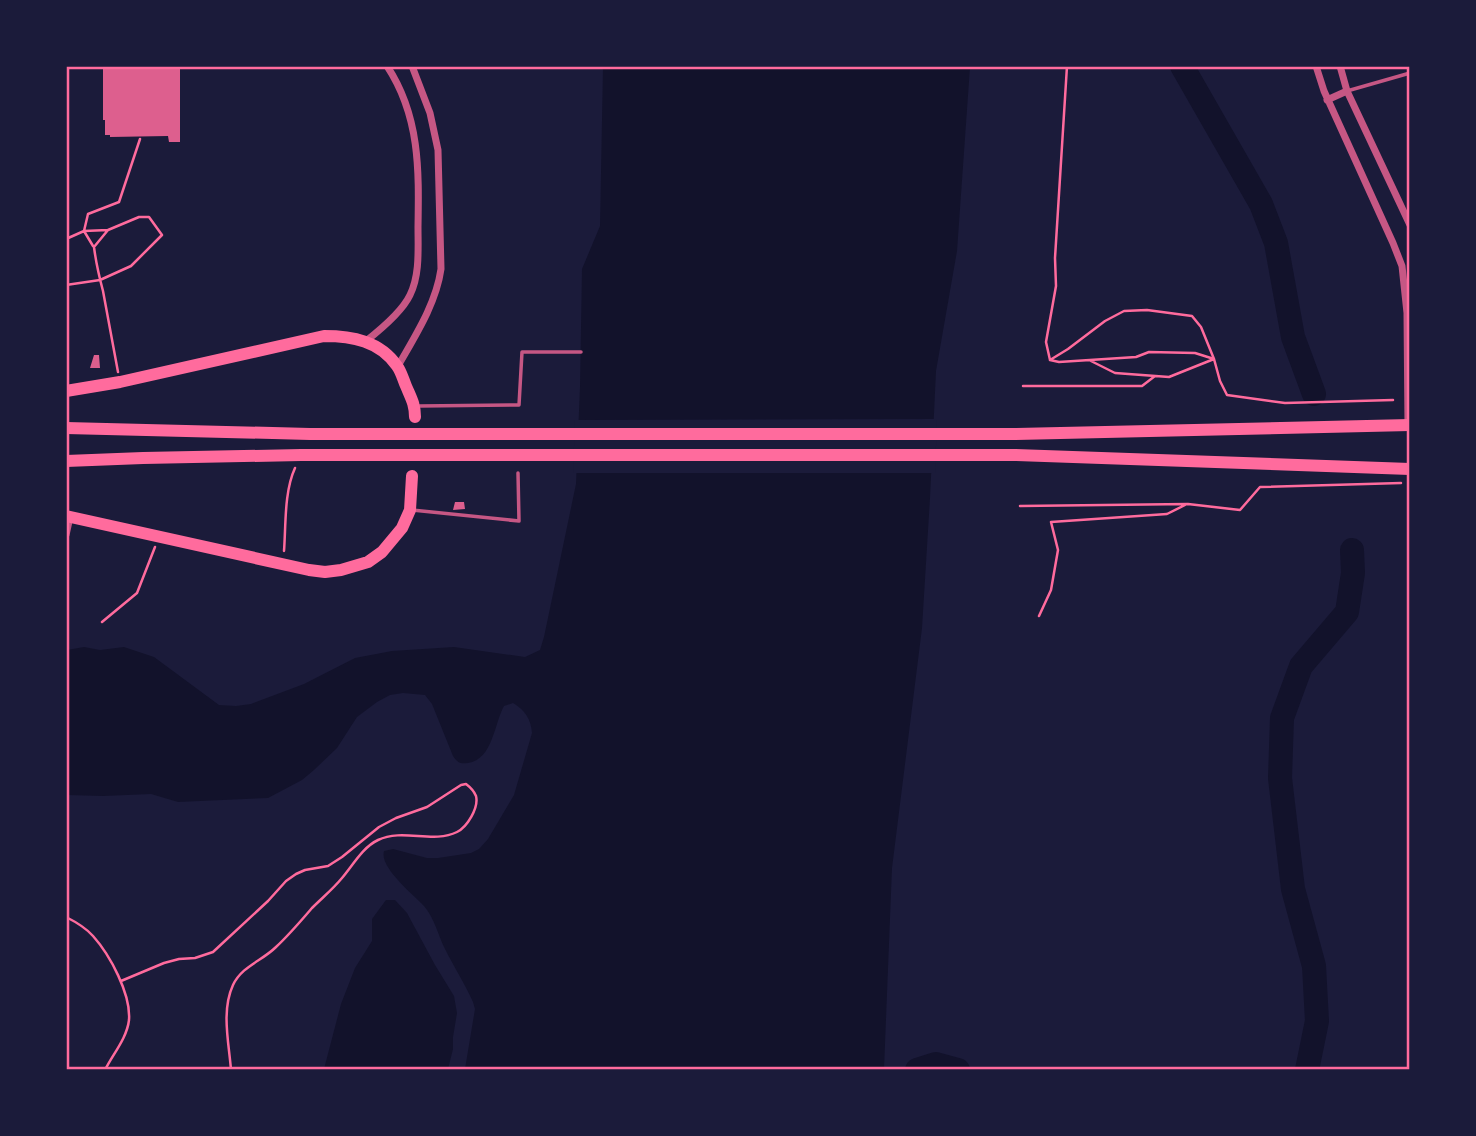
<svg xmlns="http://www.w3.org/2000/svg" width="1476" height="1136" viewBox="0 0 1476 1136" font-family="Overpass,sans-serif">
<rect width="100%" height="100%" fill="#1b1b3a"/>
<path fill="#12122b" d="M603,67H970L957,251L936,371L930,498L922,628L892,868L884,1069H465L475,1009L473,1002C465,984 454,967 445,949C438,935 435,919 424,906C413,894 379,867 384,851L393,849L427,858H438L471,853L479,849L488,839L514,795L532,733C531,719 525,710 513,703L504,706C494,724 493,759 468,763C460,764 458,763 453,756L432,704L425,695L403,693L390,695L377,702L357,717L337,748L314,770L302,780L268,798L178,802L151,794L103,796L67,795V650L84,647L100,650L124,647L154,657L219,705L236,706L251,704L304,684L355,658L392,651L454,647L525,657L540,650L544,637L576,484L580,387L582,269L600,226Z
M386,900H395L407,913L435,965L454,996L457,1013L453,1037V1049L448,1069H324L341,1004L355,968L372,941V919Z"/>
<path fill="#1b1b3a" d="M937,419L935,473H573L575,420Z"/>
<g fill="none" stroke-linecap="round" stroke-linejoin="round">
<path stroke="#12122b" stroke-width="24" d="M1182,66L1261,204L1276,243L1293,337L1314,394
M917,1070L936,1064L958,1070
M1307,1070L1317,1021L1314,966L1293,889L1280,778L1282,718L1301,666L1347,612L1353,573L1352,550"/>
</g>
<path fill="#dd5f8e" d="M103,66H180V142H169L168,136L110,137V135H105V120H103Z
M94,355H99L100,368H90Z
M455,502H464L465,509L453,510Z"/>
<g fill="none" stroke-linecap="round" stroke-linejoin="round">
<path stroke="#ff6b9d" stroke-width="2.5" d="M84,231L108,230
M84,231L93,246
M66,239L84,231L88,214L119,202L140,139
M66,285L100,280L131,266L162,235L149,217H139L108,230L94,247C96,263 99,276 103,291L118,372
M1050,360L1059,362L1136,357L1149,352L1195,353L1214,359L1220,381L1227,395L1285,403L1393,400
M1050,360L1068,349L1105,321L1124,311L1147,310L1192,316L1201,327L1214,359L1169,377L1115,373L1091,361
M1050,360L1046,342L1056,286L1055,258L1067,66
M1023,386H1142L1155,376
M1020,506L1188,504L1240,510L1260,487L1401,483
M284,551C286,525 284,492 295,468
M1039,616L1051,590L1058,550L1051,522L1167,514L1185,505
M102,622L137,593L155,547
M66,917C76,922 86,928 93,936C110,955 131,994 129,1020C127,1038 113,1054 105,1070
M121,981L164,963L179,959L195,958L213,952L268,901L286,881L296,874L305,870L328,866L342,857L379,827L396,818L427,807L461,785L466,784C470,787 474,791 476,796C479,808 467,827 457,832C433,844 403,828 378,840C363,847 353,865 342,878C333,889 322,898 312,908C300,922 289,935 276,947C262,961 242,966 233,985C221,1011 229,1043 231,1070"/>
<path stroke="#c65784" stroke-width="3.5" d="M1347,91L1410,73
M419,406L519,405L522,352H581
M412,510L519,521L518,473"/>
<path stroke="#c65784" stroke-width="7" d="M1316,66L1324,91L1393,243L1402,266L1407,313L1408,426
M1340,66L1347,91L1410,225
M1327,100L1347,91
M366,341C380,330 402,312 410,295C420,275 418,249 418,227C419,170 420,116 387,66
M398,366C415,336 436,304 441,269L438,150L430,113L412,66
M66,535L70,517"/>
<path stroke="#ff6b9d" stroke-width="12" d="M66,391L120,382L324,336C352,336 380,341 397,366C401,371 403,379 406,386C411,398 415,404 415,417
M66,428L310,434H1015L1410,425
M66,461L143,458L301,455H1015L1410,469
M66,516L309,570L325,572L341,570L368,562L382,552L402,528L410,510L412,476"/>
</g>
<rect width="1476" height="1136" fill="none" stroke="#1b1b3a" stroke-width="136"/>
<rect x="68" y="68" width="1340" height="1000" fill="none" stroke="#ff6b9d" stroke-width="2.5"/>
</svg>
